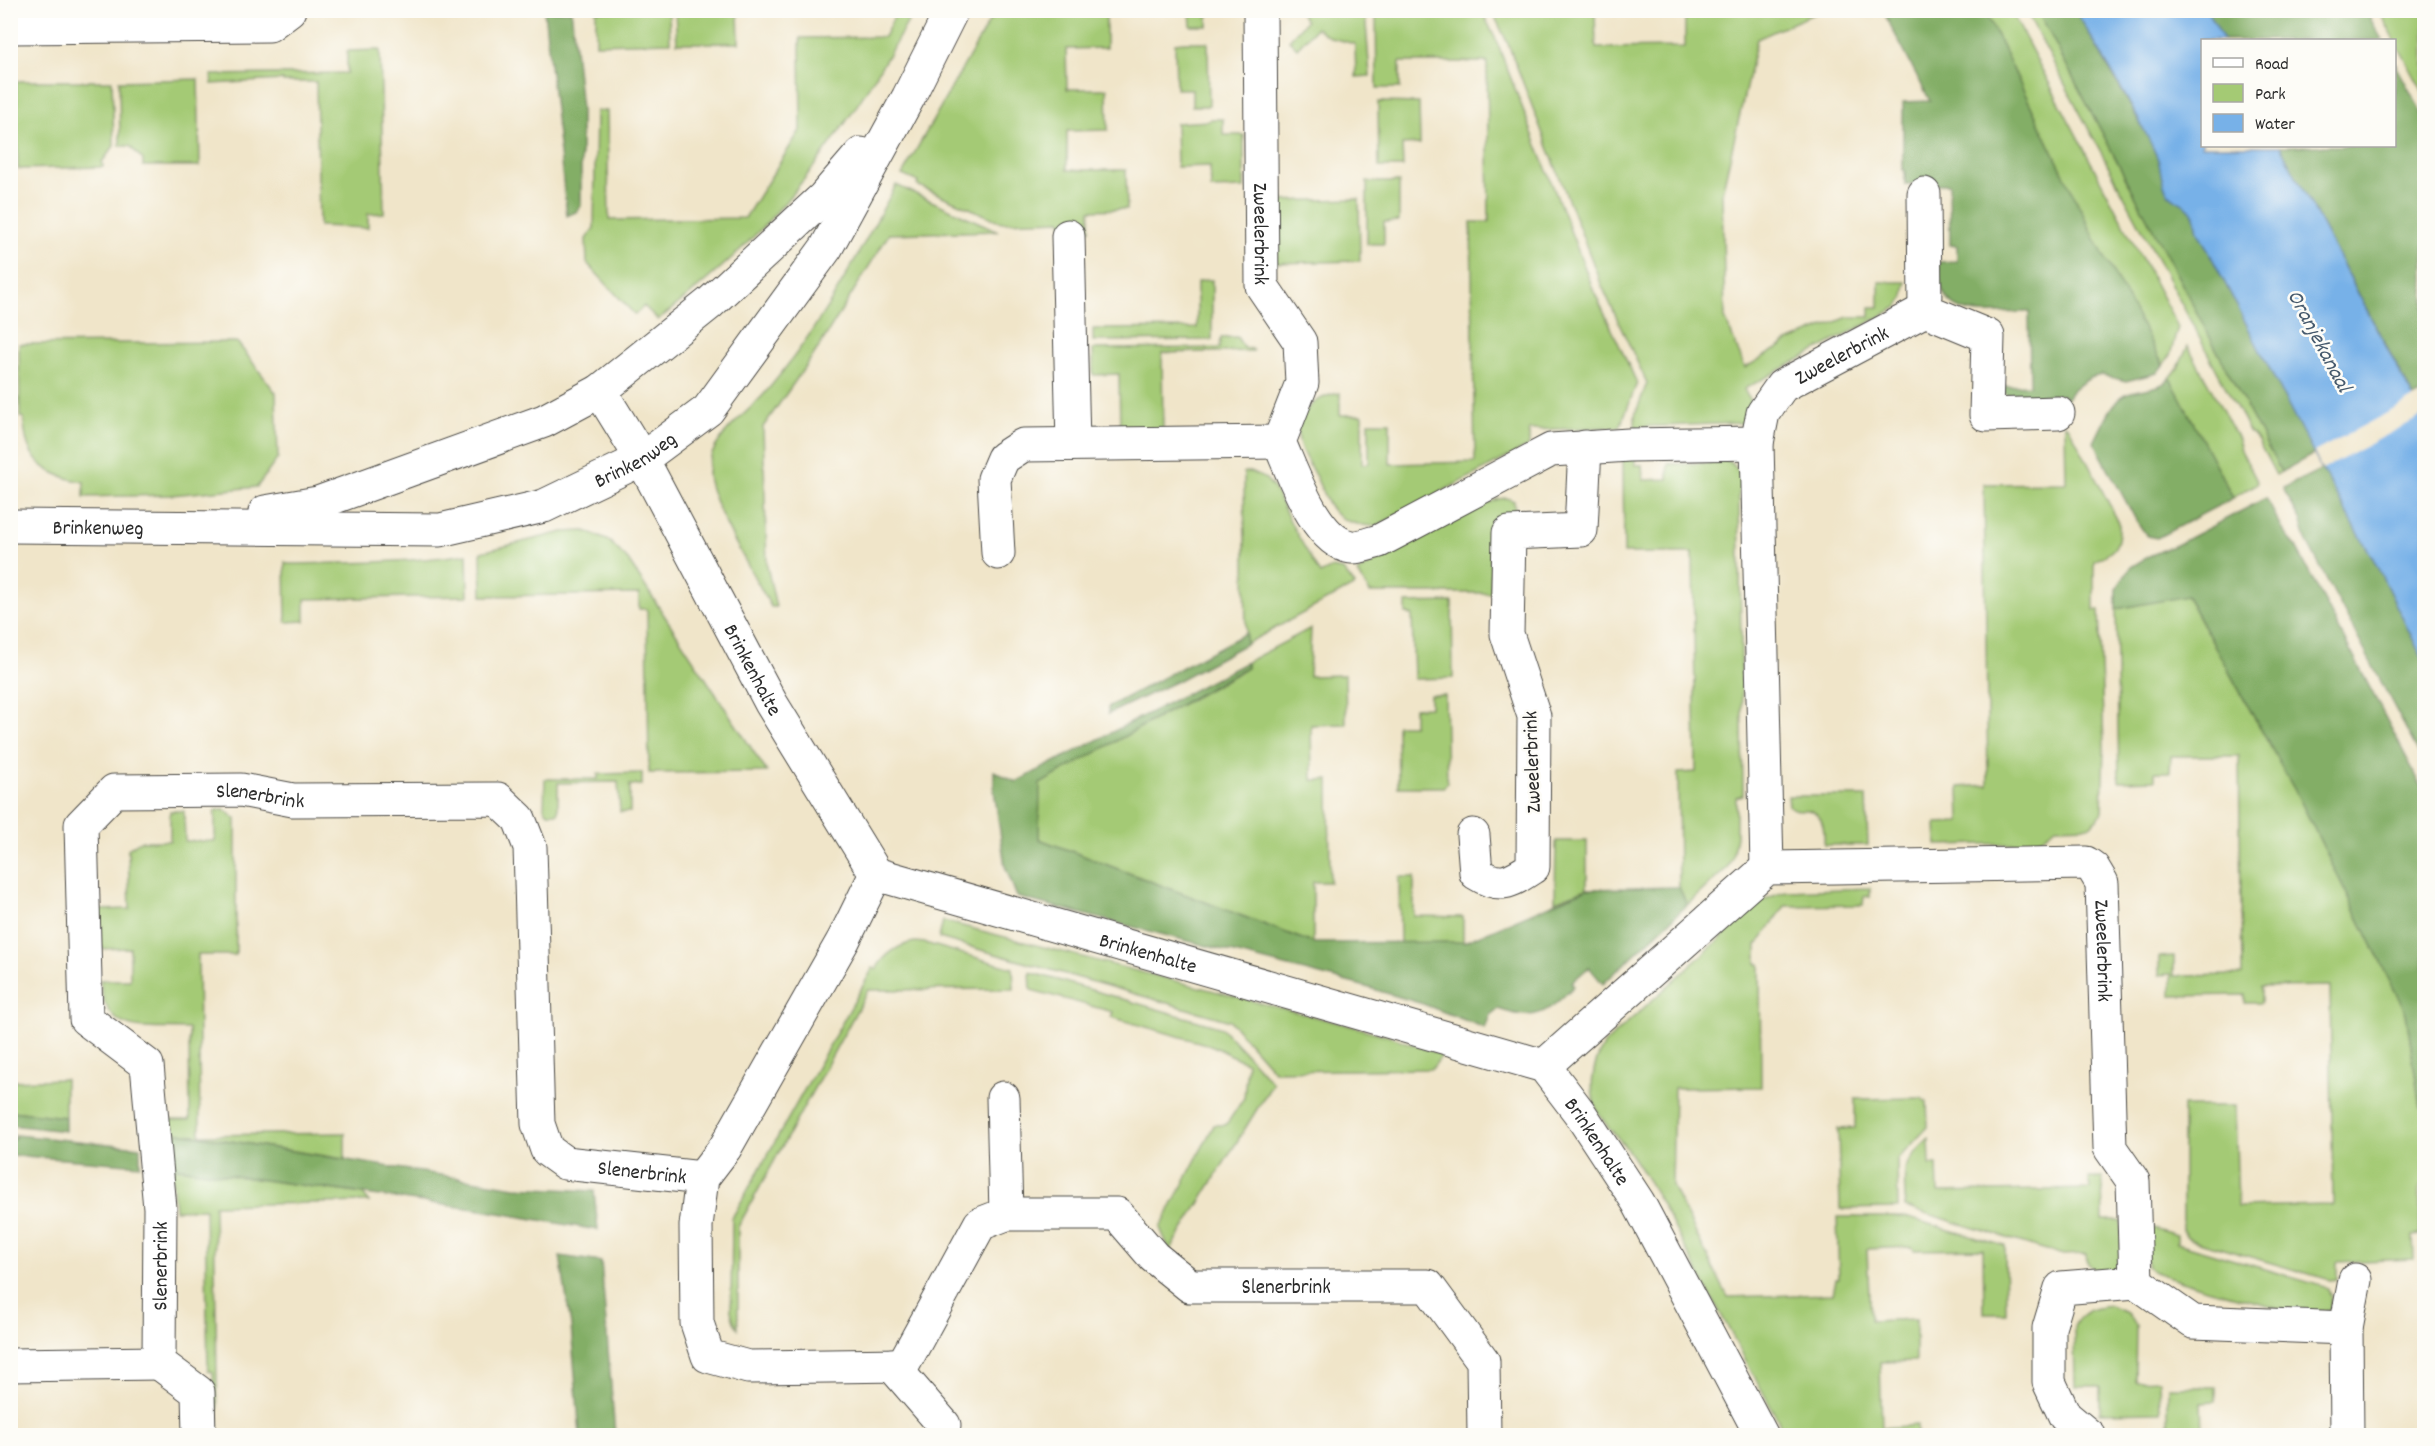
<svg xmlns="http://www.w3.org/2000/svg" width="2435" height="1446" viewBox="0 0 2435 1446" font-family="Dekko,sans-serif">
<rect width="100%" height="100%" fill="#fdfcf7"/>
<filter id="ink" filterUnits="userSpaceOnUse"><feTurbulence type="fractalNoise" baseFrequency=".0167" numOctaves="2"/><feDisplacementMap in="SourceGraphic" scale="12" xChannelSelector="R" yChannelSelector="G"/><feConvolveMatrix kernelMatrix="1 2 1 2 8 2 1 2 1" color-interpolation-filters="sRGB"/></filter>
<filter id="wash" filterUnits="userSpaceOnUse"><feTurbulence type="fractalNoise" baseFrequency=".008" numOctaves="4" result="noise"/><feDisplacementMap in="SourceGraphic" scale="24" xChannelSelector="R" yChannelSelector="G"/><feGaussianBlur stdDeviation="1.35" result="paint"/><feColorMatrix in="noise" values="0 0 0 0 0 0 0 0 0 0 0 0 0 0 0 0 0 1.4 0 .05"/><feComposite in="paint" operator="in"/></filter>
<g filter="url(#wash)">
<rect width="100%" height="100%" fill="#f0e5c9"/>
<path fill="#a4ca74" stroke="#687a50" stroke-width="1.5" d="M596,11H669L670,42L596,44Z
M675,11H738L739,43H677Z
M897,11H914C871,87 823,163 763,227C731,261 695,291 658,320L644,306L635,315L587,263L586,239L594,228L596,111H607L609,220L745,218L801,129L800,38L884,37Z
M995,11H1106V48L1066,49L1067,89H1107L1108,130L1067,131V170H1126L1127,209L1090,210V229L1063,231L1062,220L1001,222L917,185L918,182L902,175Z
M1190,11H1208V26H1191Z
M1299,11H1365L1370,76L1356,77L1355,44L1331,38L1316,28L1297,48L1289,40L1306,21Z
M1376,11H1482L1496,40L1593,289L1637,383L1620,427L1529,430V446L1376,526C1362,526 1347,523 1336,514C1326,505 1322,489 1316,477C1311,468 1305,458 1301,448C1290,418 1312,397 1340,393V415H1362V464L1369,463V422H1390V464L1475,462L1471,222H1489L1487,62H1400V88H1377Z
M1492,11H1595L1596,48L1685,47V11H1820L1757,39L1722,193L1725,318L1745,368L1788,342L1848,317H1870V307H1879V282H1906L1904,297L1898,307L1744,389C1752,406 1757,409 1742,423L1635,427V415L1647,383L1601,284L1508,44Z
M1985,11H2011L2178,327L2170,355L2163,365L2096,241Z
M2026,11H2038L2281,472L2276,475L2258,441L2249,431Z
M2379,11H2424V94Z
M1184,42H1208L1209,106H1192V89H1176L1175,43Z
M380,50L384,213L368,214V228L319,226L316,82H283V80L212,84L211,75L347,73V51Z
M198,79L200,166H143V160L130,146H120L119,81Z
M16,81H112L114,146L102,162L103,167L18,169Z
M1378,102L1419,103L1420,144L1402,145L1403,167H1379Z
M1210,119H1223V135H1244V188L1211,189L1210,166L1177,167L1176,123L1209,121Z
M1367,182H1399V221L1384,222V244H1367Z
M896,185L998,231L889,234L819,347L763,427L767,566L776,607H771C756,578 707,500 708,472C709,438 745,416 765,393C819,331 857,256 896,185Z
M1359,199L1360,261L1275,263L1274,201Z
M1206,280H1212V340L1093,341V329L1197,328V282Z
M1237,337L1244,348L1252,349L1253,351L1162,353L1163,431H1120L1119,374L1093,375V349L1220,348L1221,338Z
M237,342L276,393L278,458L257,487L171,495L84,497V482C45,475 24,460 24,418L20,417L19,344Z
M2188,346L2237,437L2241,450L2258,483L2233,498L2170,378L2178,368Z
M2065,424L2069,427L2119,523C2120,547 2115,552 2094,561V610H2099L2104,746L2102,812L2098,819L2090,826L2056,827L2034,843L1937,845L1936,823L1960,822L1959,787L1988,785L1984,484L2066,483Z
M1709,454C1728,459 1748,469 1739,491L1743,795L1736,797V836L1732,858L1727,868L1687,905L1679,887L1678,773L1696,772L1693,553H1624L1623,458L1635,457V465H1642L1643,480L1668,479V464L1710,463Z
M1244,472H1251L1266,479L1273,487L1293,527L1320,574L1332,568L1343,570L1355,585L1246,644Z
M1507,498L1514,501L1516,514L1490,527L1491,593H1370L1357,572L1434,528L1498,499Z
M585,531L609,541L628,560L767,772L649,773L647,609H639V594L482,596L481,552L563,532Z
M467,554L468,596L305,599V621L286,622L285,562L288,564C348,563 408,563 467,554Z
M2186,595L2298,796L2406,1013L2420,1107H2424V1187H2420V1235L2413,1236L2414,1259L2337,1262V1279L2330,1280L2199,1242L2186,1237L2183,1230V1106H2235L2238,1207L2333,1205L2330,986L2261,987V1003H2245V995L2171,996V974L2159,975V957L2174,956V976L2242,975L2239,756H2171L2170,772H2155V780L2119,781L2116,609Z
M1452,602L1453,678L1414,679L1412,615L1406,614V603Z
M1311,628L1309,676L1345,675L1346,724L1311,725L1312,780H1329L1330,882H1313V943L1039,839V784L1247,668V662Z
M1430,695H1445L1447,783L1444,787H1398L1397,725H1414V708L1430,707Z
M642,773V785H630V812H620L618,782L558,783V813H548L544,808L545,779H598V774Z
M1788,796H1866L1868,845H1824C1825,831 1824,812 1807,810C1799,809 1796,812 1789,806Z
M215,810H225L236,819V955H198L200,1135L345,1133V1159L168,1131L167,1120H190L189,1029C147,1026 105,1040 100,980H130V948L100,949L99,910L130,909L128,849L140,841H170V811H184L185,841H215Z
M1556,841H1587V889L1555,901Z
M1399,877H1414V916L1463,917V942L1400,943Z
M1870,888V897L1864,896L1863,905L1785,906L1757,945V964H1760L1761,1087L1674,1088L1672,1186L1728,1297L1833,1294L1836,1279H1839L1837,1217H1905L2005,1246L2006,1313H1984L1983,1249L1914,1250L1912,1247L1867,1249L1870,1321L1916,1319V1361L1880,1362L1882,1428L1917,1425V1435H1786L1655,1192C1646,1178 1637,1163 1627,1149C1619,1138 1608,1128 1601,1117C1586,1094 1592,1063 1606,1042L1763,900L1786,891Z
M943,921L1389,1036L1442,1055L1432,1069L1274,1071L1230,1021L939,938Z
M915,942L925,943L1013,968L1014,989L868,990L738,1227V1328L734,1322L731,1311L732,1218L873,968L876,969C885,954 897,945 915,942Z
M1030,972L1222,1028L1273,1083L1170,1251L1160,1228L1214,1125H1226L1244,1098L1247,1063L1213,1046L1111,1017L1113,1012L1031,990Z
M65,1079V1117L11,1111V1081Z
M1921,1098L1927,1102L1928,1127L1897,1160L1898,1208L1840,1209L1838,1129L1855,1128V1099Z
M1929,1139L1930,1165H1937L1938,1192L2090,1189L2089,1178H2102L2103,1220H2121L2122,1263L2116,1272L2094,1270L2087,1262L2086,1254L2063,1255L1905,1207C1905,1168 1899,1167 1929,1139Z
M171,1167L363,1194L369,1202L214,1205L218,1435H213V1372L208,1371L205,1209L175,1210Z
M2153,1228L2177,1235V1243L2328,1288L2331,1298V1310L2291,1311L2206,1289L2152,1271L2147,1266L2146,1240Z
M2110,1306L2127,1313L2136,1325L2135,1381L2159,1380L2160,1412L2100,1413V1386H2075L2074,1327C2080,1311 2093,1308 2110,1306Z
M2168,1387H2216V1402L2201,1403L2202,1430L2217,1431V1435H2168Z"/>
<path fill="#83ae66" stroke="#576c48" stroke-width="1.5" d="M544,11H571L572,17L581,109V206L576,212L567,216Z
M1883,11H1985L2096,241L2163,365L2157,373L2126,381L2101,375L2090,378L2074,388L2065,401L2064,395L2008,396L2004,392V386L2030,385L2029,312C1999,311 1952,324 1941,286C1938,279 1939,270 1939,262L1957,261V246L1950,245L1949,184H1905V170H1903V102L1930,101Z
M2038,11H2076L2148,137L2159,161L2162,179L2168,193L2191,209L2196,220L2198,231L2314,454L2281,472Z
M2208,11H2366L2382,40H2224Z
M2395,63L2424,118V392L2414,398L2280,146H2394Z
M2170,378L2233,498L2157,538L2147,536L2136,520L2094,442C2102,427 2111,402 2126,394C2140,387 2159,391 2170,378Z
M2322,469L2374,560L2424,662V763L2306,540L2301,522L2283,488Z
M2266,498L2283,530L2296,547L2424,791V1107H2420L2406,1013L2298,796L2187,596L2116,609V589L2131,567L2149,556L2180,543Z
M1246,633V644L1177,681L1108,714V707Z
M1247,662V667L1040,784L1039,839L1313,943L1464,942L1587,889L1679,887L1687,905L1603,984L1589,967L1571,983L1574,986C1546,1014 1537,1022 1498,1009L1490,1015L1485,1028L1423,1004L1359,985L1017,897L1005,866L994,790V771L1016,782Z
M11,1111L65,1117V1131L11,1125Z
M168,1131L515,1187L594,1191L598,1230L481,1210L171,1167Z
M15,1135L140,1147V1165L11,1155L10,1138L15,1139Z
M560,1256L601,1262L615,1435H580L571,1326Z"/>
<path fill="#77b1e8" stroke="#516e8a" stroke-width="1.5" d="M2076,11H2208L2224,40H2202V146H2280L2424,418V662L2374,560L2322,470L2198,231C2193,197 2177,208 2166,190C2161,182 2161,172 2159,163C2157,155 2152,146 2148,138C2127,95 2100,53 2076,11Z"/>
<path fill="#f0e5c9" d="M2417,397L2424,415L2322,470L2314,452Z"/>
</g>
<g filter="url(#ink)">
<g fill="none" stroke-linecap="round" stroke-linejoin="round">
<defs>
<g id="minor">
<path id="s1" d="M1260,10L1262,286L1300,342L1302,383L1279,442C1293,473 1315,541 1351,547C1359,548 1371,543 1379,541L1551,450L1629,445L1757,443"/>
<path d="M10,27L269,25L289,10"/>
<path d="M1924,194L1925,310"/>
<path d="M1068,236L1073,444"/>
<path d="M1925,310L1988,336L1986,415L2058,413"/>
<path id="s2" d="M600,391L642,459L771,703L876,874L1544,1066L1579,1112L1638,1202L1762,1436"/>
<path d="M265,512L318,503L544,421L600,391L710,303L824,197L861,154"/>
<path id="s3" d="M10,526L440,530L544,506L642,459L708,410L826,248L908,98L952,10"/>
<path d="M998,553L994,479L1003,458L1023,445L1279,442"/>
<path d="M1473,835L1476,873C1501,889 1510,882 1533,867L1534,716L1507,634L1509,533L1581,530L1585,447"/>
<path id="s4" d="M1767,868L1757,443L1763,413L1782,386L1925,310"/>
<path id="s5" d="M876,874L844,939L725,1148L702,1178L696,1226L697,1323L708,1356L748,1367L903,1365L980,1224L1006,1214H1117L1154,1257L1190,1286H1428L1483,1361L1484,1436"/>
<path id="s6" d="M1544,1066L1767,868L2086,863L2093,868L2102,883L2110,1148L2133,1181L2136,1282"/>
<path d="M1003,1098L1006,1214"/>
<path d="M159,1363L198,1392L199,1436"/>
<path id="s7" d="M10,1365L159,1363L160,1208L147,1065L86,1019L81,825L114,791L241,790L293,800L498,799L519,819L530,847L538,1124L547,1150L565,1163L702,1178"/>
<path d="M892,1365L944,1425"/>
<path d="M2089,1436L2065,1416L2049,1382V1328L2061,1288L2136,1282L2193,1322L2346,1328"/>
<path d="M2347,1436L2346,1328L2355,1280"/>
</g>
</defs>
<use href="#minor" stroke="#494743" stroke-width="35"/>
<use href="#minor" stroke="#fff" stroke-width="33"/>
</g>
</g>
<g text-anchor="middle" stroke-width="5" stroke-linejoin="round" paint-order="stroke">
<g font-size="21" fill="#2b2b2b" stroke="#fdfcf7">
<text dy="7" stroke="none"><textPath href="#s1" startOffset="224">Zweelerbrink</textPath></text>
<text dy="7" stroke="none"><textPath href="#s4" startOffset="556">Zweelerbrink</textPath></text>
<text dy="7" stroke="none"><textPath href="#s3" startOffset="639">Brinkenweg</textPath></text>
<text dy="7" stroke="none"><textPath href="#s3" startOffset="88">Brinkenweg</textPath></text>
<text dy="7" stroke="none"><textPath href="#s2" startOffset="318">Brinkenhalte</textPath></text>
<text transform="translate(1531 762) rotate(-92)" y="7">Zweelerbrink</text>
<text dy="7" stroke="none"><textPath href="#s7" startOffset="912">Slenerbrink</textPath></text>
<text dy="7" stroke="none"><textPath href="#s6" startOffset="711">Zweelerbrink</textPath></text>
<text dy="7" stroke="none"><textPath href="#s2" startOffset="840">Brinkenhalte</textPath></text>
<text dy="7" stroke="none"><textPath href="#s2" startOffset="1344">Brinkenhalte</textPath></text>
<text dy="7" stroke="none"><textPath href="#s7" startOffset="1614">Slenerbrink</textPath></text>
<text dy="7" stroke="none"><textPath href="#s7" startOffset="246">Slenerbrink</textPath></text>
<text dy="7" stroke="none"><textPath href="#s5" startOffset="1226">Slenerbrink</textPath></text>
</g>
<g font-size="22" font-style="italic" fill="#465a6d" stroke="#fdfcf7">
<text transform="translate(2321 340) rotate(62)" y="8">Oranjekanaal</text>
</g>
</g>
<rect width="2435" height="1446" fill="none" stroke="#fdfcf7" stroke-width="36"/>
<rect x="2201" y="39" width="195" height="108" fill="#fdfcf7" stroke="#a9a8a5" stroke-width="1.5"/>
<rect x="2213" y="58" width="30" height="9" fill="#ffffff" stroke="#a9a8a5" stroke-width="1.5"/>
<text x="2255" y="69" font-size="18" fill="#2b2b2b">Road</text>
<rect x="2213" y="84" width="30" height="18" fill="#a4ca74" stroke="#a9a8a5" stroke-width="1.5"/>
<text x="2255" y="99" font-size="18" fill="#2b2b2b">Park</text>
<rect x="2213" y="114" width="30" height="18" fill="#77b1e8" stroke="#a9a8a5" stroke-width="1.5"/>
<text x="2255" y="129" font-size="18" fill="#2b2b2b">Water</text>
</svg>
